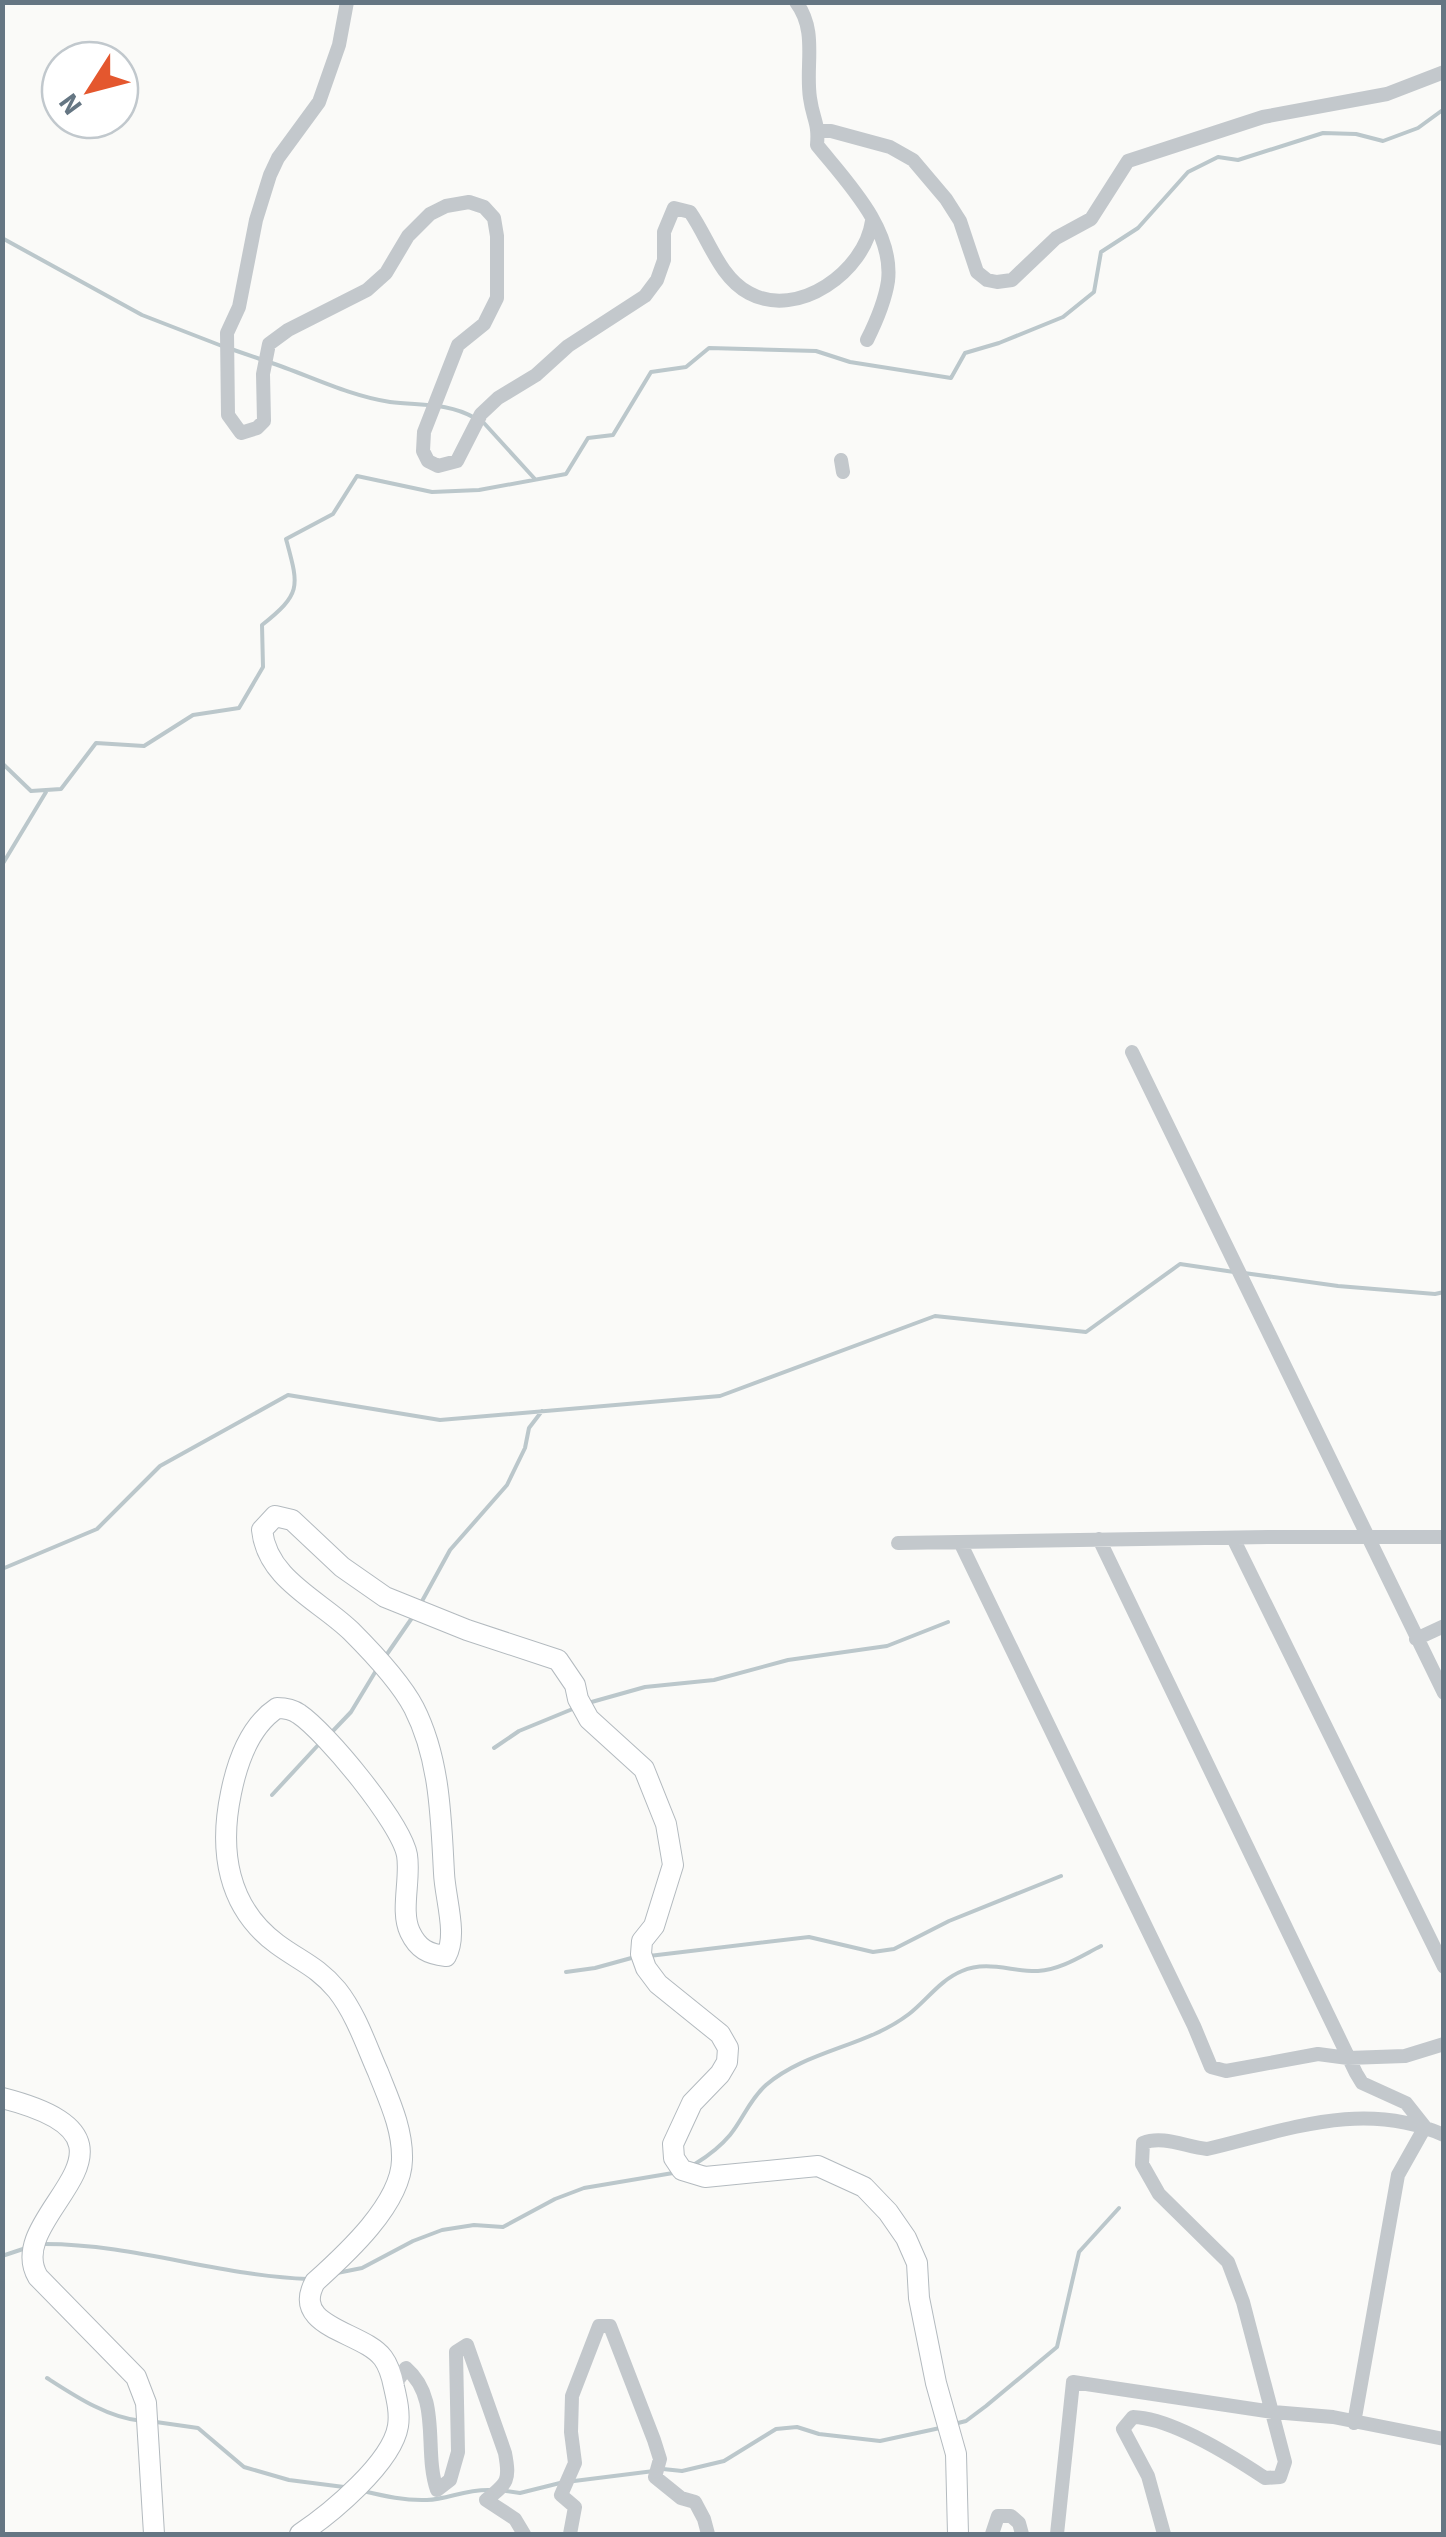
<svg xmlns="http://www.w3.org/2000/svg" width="1446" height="2537" viewBox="0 0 1446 2537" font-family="'Source Sans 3',sans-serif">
<rect width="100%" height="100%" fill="#fafaf8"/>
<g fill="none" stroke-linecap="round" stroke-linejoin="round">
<path stroke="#bbc7cb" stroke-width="4" d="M2,238L142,315L222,346
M231,349L260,359
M269,362C308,375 349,396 390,402C420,406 447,402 475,418
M483,422L534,478
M2,763L31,791L61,789L96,743L144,746L193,715L239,708L263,667L262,625C302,593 299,587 286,539L333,514L357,476L432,492L479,490L566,474L588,438L613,435L651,372L686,367L709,348L816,351L850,362L951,378L965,353L999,343L1063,317L1094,292L1101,252L1138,228L1188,172L1218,157L1238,160L1323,133L1356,134L1383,141L1418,128L1444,109
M2,865L46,792
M1244,1273L1338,1286L1435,1294L1444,1292
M2,1569L97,1529L160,1466L288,1395L440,1420L720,1396L935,1316L1086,1332L1180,1264L1234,1272
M421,1603L450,1550L507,1485L525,1448L529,1428L542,1411
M385,1657L414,1615
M588,1703L645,1687L714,1680L788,1660L887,1646L948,1622
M330,1734L351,1712L377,1669
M494,1748L519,1731L575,1708
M272,1795L320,1743
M649,1956L809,1937L873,1952L894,1949L949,1921L1061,1876
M566,1972L595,1968L635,1957
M695,2164C708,2156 720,2147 730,2135C743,2119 750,2099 766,2085C807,2050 866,2047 909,2014C927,2000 940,1980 962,1971C987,1960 1013,1972 1038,1971C1062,1969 1081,1956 1101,1946
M45,2244C134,2244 220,2276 308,2279
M2,2256L26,2248
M337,2273L362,2268L413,2241L442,2230L474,2225L503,2227L555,2199L584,2188L673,2173
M47,2378C75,2396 108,2418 142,2421
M156,2422L198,2428L244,2467L289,2480L344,2487
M954,2424L966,2421L986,2406L1057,2347L1079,2252L1119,2208
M663,2469L682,2471L724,2461L776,2429L797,2427L819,2434L880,2441L940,2428
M574,2481L654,2471
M363,2491C384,2496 406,2501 427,2500C449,2499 465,2489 491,2490
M506,2491L520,2493L560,2483"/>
<defs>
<path id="secondary" d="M2,2098C175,2142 0,2214 38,2277L136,2377L146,2403L154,2534
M300,2534C330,2514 392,2463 398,2426C400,2413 397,2400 394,2387C392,2377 389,2366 383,2358C363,2331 290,2328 315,2282C346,2254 401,2204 402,2160C403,2129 389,2100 378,2072C366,2045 356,2014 337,1990C318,1967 300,1961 277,1944C227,1907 219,1850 231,1793C237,1763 250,1726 277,1708C285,1708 292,1709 299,1714C326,1732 401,1823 407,1855C411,1879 400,1911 410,1932C418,1949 428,1954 446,1956C458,1935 445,1898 444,1873C441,1818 440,1759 414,1708C401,1683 371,1651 351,1631C319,1600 267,1579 262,1530L275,1516L292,1520L342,1567L385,1597L467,1630L558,1660L575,1685L578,1699L589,1719L644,1769L666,1824L673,1865L654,1926L642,1941L641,1954L646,1968L658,1984L720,2034L728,2048L727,2062L720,2074L692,2103L673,2144L674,2158L682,2170L705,2177L818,2166L864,2187L888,2212L906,2238L917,2263L919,2298L936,2383L956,2454L958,2534"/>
</defs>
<use href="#secondary" stroke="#b3babf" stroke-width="22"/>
<path stroke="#c3c8cc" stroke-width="14" d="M347,2L339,45L319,102L278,158L270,175L256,220L239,307L227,333L228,415L241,433L257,428L264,421L263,374L269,344L288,330L367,290L386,273L408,236L430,214L446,206L469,202L484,207L494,218L497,236V298L484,324L458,345L424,432L423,451L428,461L438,466L457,461L481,414L498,398L536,375L568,346L645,296L657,280L664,260V232L674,208L690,212C709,239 719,277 749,293C798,320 865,271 872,221
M796,2C818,31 805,65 810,98C813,120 819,122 817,145C846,181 894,229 888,281C885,301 876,322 867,340
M820,131H831L890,147L913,160L946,199L960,221L977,272L987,280L997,282L1012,280L1056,238L1091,219L1128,161L1263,117L1387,94L1444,72
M841,460L843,472
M1132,1052L1444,1693
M1233,1538L1444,1967
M1099,1539L1356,2073L1362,2083L1406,2103L1425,2127L1398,2175L1354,2423
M960,1542L1194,2026L1211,2067L1226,2071L1318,2054L1348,2058L1405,2056L1444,2044
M898,1543L1268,1537H1444
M1416,1639L1444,1626
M390,2373L400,2377L406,2368C442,2399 423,2450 437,2490L450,2480L458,2452L456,2352L467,2345L505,2453C510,2480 508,2483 486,2500L515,2519L524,2534
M570,2534L575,2507L561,2495L575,2463L571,2432L572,2396L599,2326H610L654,2440L660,2459L655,2477L681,2498L695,2502L704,2519L708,2534
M992,2534L998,2516H1011L1019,2523L1022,2534
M1057,2534L1073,2382L1273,2412L1333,2417L1444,2439
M1164,2534L1148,2476L1123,2429L1133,2417C1172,2418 1232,2456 1265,2478L1280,2477L1285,2462L1243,2302L1228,2262L1159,2194L1142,2164L1143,2143C1163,2135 1186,2147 1207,2149C1288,2130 1363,2099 1444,2135"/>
<use href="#secondary" stroke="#fff" stroke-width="20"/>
</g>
<rect width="1446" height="2537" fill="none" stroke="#657683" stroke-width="10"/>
<g transform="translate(90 90) rotate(234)"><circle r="48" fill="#ffffff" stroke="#c1c8cd" stroke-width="2.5"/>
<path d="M0-8L18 38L0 25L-18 38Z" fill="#e4572e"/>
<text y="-15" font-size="28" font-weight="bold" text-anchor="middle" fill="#657683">N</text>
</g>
</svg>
